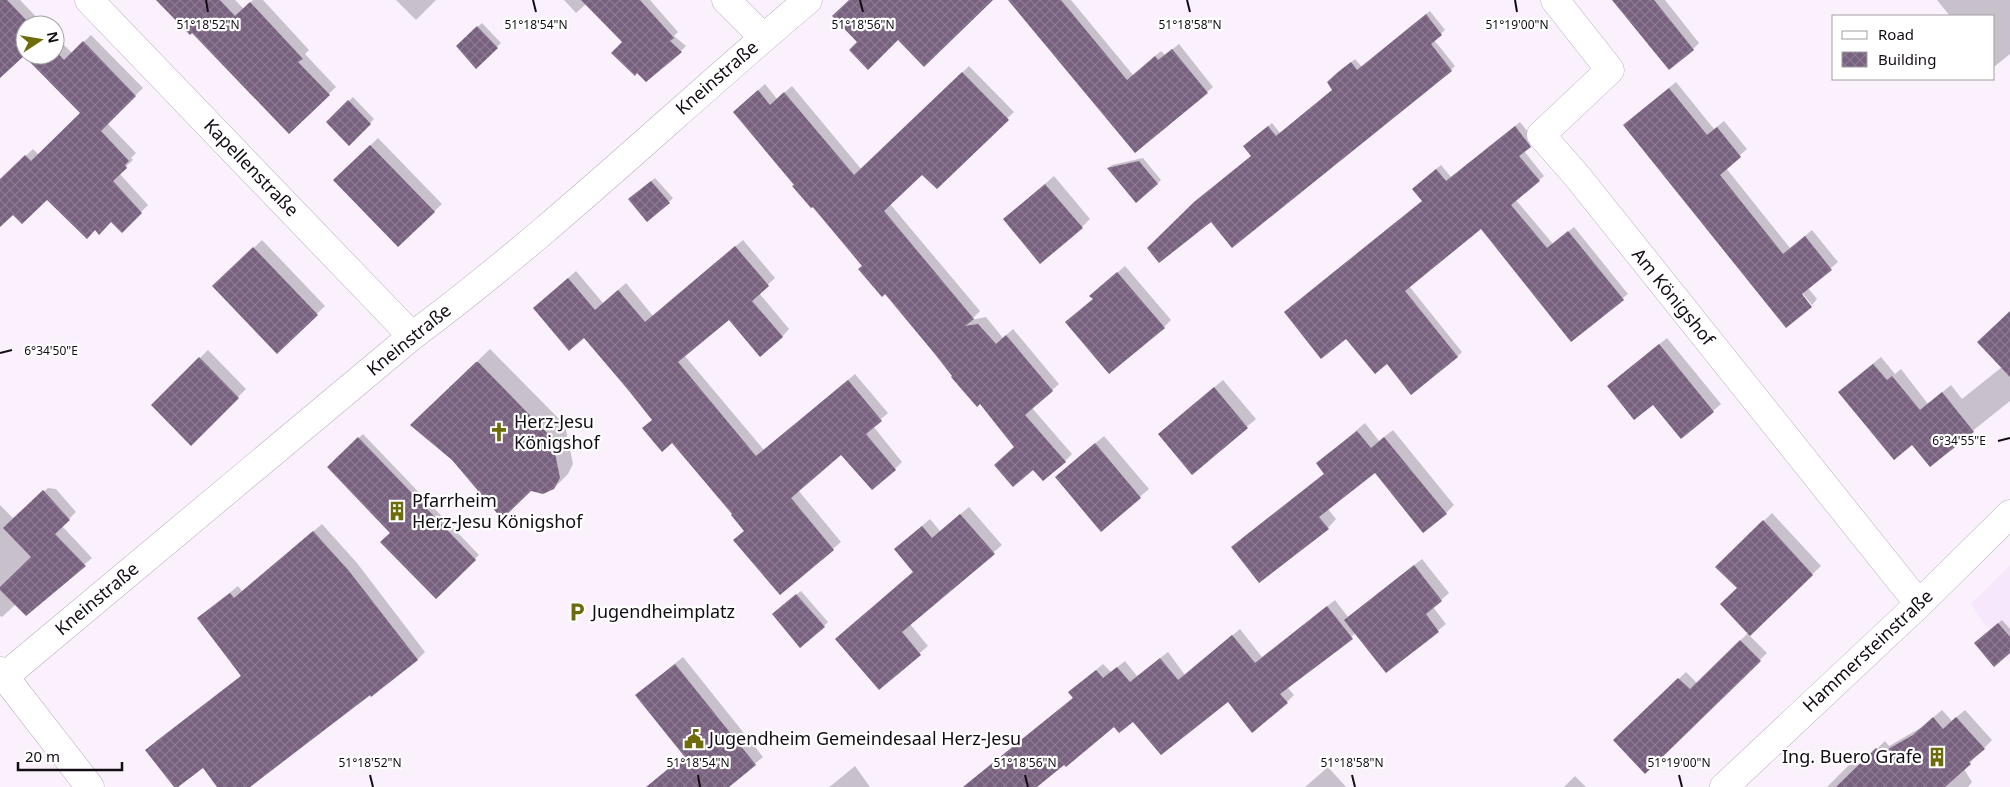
<svg xmlns="http://www.w3.org/2000/svg" width="2010" height="787" viewBox="0 0 2010 787" font-family="'Noto Sans',sans-serif">
<defs>
<pattern id="building-cross-hatch" width="8" height="8" patternUnits="userSpaceOnUse" patternTransform="scale(1.25)"><rect width="8" height="8" fill="#78607f"/><path d="M0 0l8 8M0 8l8-8" fill="none" stroke="#8b7a90"/></pattern>
</defs>
<rect width="100%" height="100%" fill="#faf1fd"/>
<path fill="#f7e7fc" d="M2010,565V662L1971,604Z"/>
<path fill="#0003" d="M0,0H20L44,25H25V55H55V36L72,53L91,35L143,88L107,123L136,153L131,158L133,160L119,173L148,205L122,231L111,220L95,229L47,198L13,213L0,226V180L33,149L39,155L82,113L24,54L0,71Z
M158,0H235L244,9L253,0H263L309,50L305,54L336,87L289,132L192,31Z
M396,0H436L416,20Z
M564,0H650L678,32L674,36L686,46L681,51L624,42L587,3L576,13Z
M1054,0H1071L1133,75L1161,51L1165,55L1179,44L1213,87L1135,152Z
M1614,0H1665L1699,43L1693,49Z
M1937,0H2010V54L1994,67V16H1950Z
M1430,11L1445,30L1434,40L1455,66L1451,70L1252,156L1249,142L1272,123L1280,133L1334,89L1332,78L1355,59L1362,67Z
M482,23L501,43L476,67L457,46Z
M969,66L1014,112L937,187L922,173L890,204L980,311L971,320L986,317L1003,338L1013,329L1059,384L1032,408L1072,454L1065,461L1034,468L980,403L954,376L863,266L794,186L795,185L741,105L765,84L777,99L792,86L862,170Z
M1676,82L1714,129L1724,121L1747,149L1726,168L1790,248L1812,230L1838,262L1808,288L1817,299L1812,305L1799,289L1631,119Z
M353,97L374,119L349,144L327,122Z
M1520,122L1535,141L1524,151L1544,176L1516,200L1553,244L1574,227L1628,294L1571,340L1481,227L1409,286L1462,352L1457,357L1387,362L1423,201L1418,184L1441,165L1451,177Z
M378,138L442,204L398,245L335,180Z
M1143,158L1161,180L1157,184L1108,168L1112,165Z
M1054,176L1090,219L1082,227L1005,219Z
M655,178L673,198L669,202L634,195Z
M262,240L325,306L277,352L214,286Z
M743,240L775,278L759,293L789,329L782,337L729,318L684,355L764,450L855,374L888,413L873,426L902,462L895,469L842,453L798,490L841,542L780,594L734,514L584,337L542,301L576,271L603,303L626,283L653,316Z
M1125,266L1171,320L1164,327L1094,299L1098,289Z
M2010,312V401L1930,465L1912,443L1848,384L1881,357L1895,374L1901,369L1928,404L1951,385L1962,399L2002,367Z
M1667,338L1721,404L1681,438L1653,403L1616,379Z
M490,349L565,425L573,464L568,474L554,488L425,412Z
M208,350L246,389L191,444L153,405Z
M1223,380L1256,419L1192,473L1168,426Z
M1365,423L1379,441L1393,430L1454,505L1446,513L1375,472L1328,509L1336,519L1328,528L1241,539L1325,473L1318,463Z
M363,434L479,555L436,597L392,532L328,467Z
M1104,436L1149,489L1101,530L1065,469Z
M48,488L56,489L76,512L62,526L92,558L26,615L16,604L2,617L0,616V505L13,518Z
M969,507L1002,545L910,624L928,646L879,688L915,572L903,542L930,519L940,531Z
M1772,513L1821,566L1749,635L1767,653L1645,772L1615,740L1686,672L1697,683L1748,633L1739,588L1717,567Z
M322,524L357,563L425,652L417,660L249,787H219L203,766L175,787L155,742L242,675L198,618L238,586L242,591Z
M1422,559L1449,593L1433,607L1446,624L1387,672L1356,633L1287,687L1294,695L1287,702L1228,700L1114,725L1035,787H963L1074,697L1070,692L1103,664L1111,672L1125,661L1137,676L1168,652L1185,675L1240,629L1262,657L1335,600L1348,617Z
M801,591L828,622L824,626L778,610Z
M2002,620L2010,629V651L1979,639Z
M683,657L763,757L727,787H647L685,756L645,688Z
M1942,710L1952,721L1965,710L1992,740L1964,769L1972,782L1968,787H1827L1854,760L1860,765L1885,741L1889,746L1922,727Z
M855,766L870,787H829L832,785Z
M1328,767L1346,787H1305Z
M1575,776L1586,787H1564Z"/>
<path fill="url(#building-cross-hatch)" d="M0,0H7L31,25H25V55H55V50L64,60L83,41L136,96L101,131L129,161L125,165L127,168L113,181L142,213L122,233L111,222L99,235L95,230L87,239L47,200L22,224L13,215L0,227V179L25,155L31,161L80,113L24,56L0,78Z
M156,0H220L235,16L250,2L303,59L298,62L330,95L289,134L192,33L190,35Z
M581,0H640L674,38L670,41L682,52L646,82L637,73L635,76L611,53L622,42Z
M849,0H993L924,67L898,40L868,70L849,50L857,42L832,16Z
M1008,0H1061L1127,80L1155,56L1158,60L1172,49L1208,93L1135,153Z
M1612,0H1654L1694,50L1669,70Z
M1426,14L1442,35L1431,44L1452,71L1232,248L1211,222L1159,263L1147,248L1194,202L1251,156L1243,146L1268,126L1276,136L1332,90L1327,82L1338,72L1351,62L1357,70Z
M477,26L498,48L476,69L456,46Z
M962,72L1009,120L937,189L922,175L884,211L974,319L965,326L978,324L996,344L1006,335L1053,391L1025,415L1066,462L1043,481L1033,470L1013,487L994,465L1014,447L980,404L977,407L951,377L952,376L934,353L885,294L882,297L858,269L862,266L813,207L811,208L792,186L794,185L733,112L758,90L770,105L784,92L854,175Z
M1669,88L1707,135L1717,127L1741,157L1720,175L1783,254L1805,236L1832,270L1802,294L1812,307L1786,328L1623,125Z
M348,100L371,124L349,146L326,122Z
M1515,126L1531,147L1519,156L1540,181L1511,205L1547,248L1568,231L1624,300L1571,342L1481,229L1405,291L1458,357L1411,395L1387,364L1375,374L1346,339L1321,359L1284,312L1422,201L1412,189L1436,169L1446,181Z
M370,145L435,212L398,247L333,180Z
M1139,161L1158,184L1136,203L1107,168Z
M651,181L670,203L647,222L628,199Z
M1045,184L1083,228L1040,264L1003,219Z
M735,246L769,286L752,301L783,337L760,357L729,320L678,362L756,456L848,380L882,421L866,434L896,470L872,490L841,455L791,498L834,550L780,595L733,540L744,531L731,515L732,514L672,443L662,452L642,428L652,420L629,391L584,338L569,351L533,308L568,278L595,310L618,290L645,322Z
M253,247L318,315L277,354L212,286Z
M1117,272L1165,328L1109,374L1065,322L1093,299L1089,296Z
M2010,311V377L1977,342Z
M1659,344L1714,412L1681,439L1653,405L1634,420L1607,386Z
M199,357L239,398L191,446L151,405Z
M476,362H478L552,438L560,478L554,489L543,494L531,491L502,519L452,460L410,425Z
M1873,364L1887,380L1892,376L1920,410L1942,392L1974,432L1930,467L1912,445L1894,460L1838,392Z
M1214,387L1248,428L1192,475L1158,434Z
M1357,431L1371,448L1384,437L1447,514L1423,533L1375,473L1319,517L1329,529L1259,583L1231,547L1324,474L1316,463Z
M358,437L476,560L436,599L380,542L390,533L327,467Z
M1095,443L1141,498L1101,532L1055,477Z
M43,490L70,520L55,534L86,566L26,616L0,590V587L31,557L3,528Z
M960,514L995,554L902,632L921,655L879,690L835,639L913,572L894,549L922,526L932,538Z
M1763,520L1813,575L1750,636L1720,604L1737,588L1715,567Z
M313,531L349,571L418,660L371,697L370,695L250,787H217L203,768L178,787H174L145,750L241,676L197,618L230,593L234,598Z
M1414,565L1442,601L1426,614L1439,632L1386,673L1344,620Z
M796,594L825,627L800,648L772,614Z
M1327,606L1353,639L1280,694L1288,703L1252,733L1228,702L1161,755L1133,722L1119,733L1114,727L1066,767L1064,765L1037,787H963L1073,698L1068,692L1096,670L1103,678L1117,667L1130,682L1160,658L1178,680L1232,635L1255,663Z
M1998,623L2010,637V653L1994,667L1974,643Z
M1740,640L1761,661L1645,774L1613,740L1678,678L1690,689Z
M675,664L756,765L729,787H646L684,756L635,695Z
M1933,717L1943,729L1956,717L1985,749L1969,762L1971,764L1945,787H1836L1876,748L1881,753L1913,735Z"/>
<g fill="none" stroke-linecap="round" stroke-linejoin="round">
<defs>
<path id="minor" d="M89,0L412,336
M726,0L764,38
M1555,0L1610,70L1541,135L1577,176L1919,604
M0,671L90,787
M5,676L412,336C551,233 676,111 808,0
M1724,787L1919,604L2010,514"/>
</defs>
<use href="#minor" stroke="#bfabc6" stroke-width="29"/>
<use href="#minor" stroke="#fff" stroke-width="28"/>
</g>
<path fill="none" stroke="#130c15" stroke-width="2" d="M206,0L208,12M533,0L536,12M860,0L863,12M1187,0L1190,12M1515,0L1517,12M0,353L12,350M1998,441L2010,438M370,775L373,787M698,775L700,787M1025,775L1028,787M1352,775L1355,787M1679,775L1682,787"/>
<defs>
<symbol id="church-bare" viewBox="-9 -9 18 18"><path d="M-1.2-6h2.4v3.5h3.3v2.4h-3.3V6h-2.4V-.1h-3.3v-2.4h3.3Z" fill="#6e6c0a" stroke="#fff" stroke-width="2.5" paint-order="stroke"/></symbol>
<symbol id="building-bare" viewBox="-9 -9 18 18"><path d="M-4-6H4V6H1V3H-1V6H-4ZM-2.5-4.3h1.7v1.8h-1.7ZM.8-4.3h1.7v1.8H.8ZM-2.5-1h1.7V.8h-1.7ZM.8-1h1.7V.8H.8Z" fill="#6e6c0a" stroke="#fff" stroke-width="2.5" paint-order="stroke"/></symbol>
<symbol id="parking-bare" viewBox="-9 -9 18 18"><path d="M-3.5-5.5H1a3.5 3.5 0 0 1 0 7H-1V5.5H-3.5ZM-1-3.4V-.6H.8a1.4 1.4 0 0 0 0-2.8Z" fill="#6e6c0a" stroke="#fff" stroke-width="2.5" paint-order="stroke"/></symbol>
<symbol id="civic-bare" viewBox="-9 -9 18 18"><path d="M-.6-6.5H3V-4.5H.6V-3L4-1V1h2V6H-6V1h2V-1L-.6-3ZM-1.2 2.5V6h2.4V2.5Z" fill="#6e6c0a" stroke="#fff" stroke-width="2.5" paint-order="stroke"/></symbol>
</defs>
<g fill-rule="evenodd">
<use href="#church-bare" x="485" y="418" width="28" height="28"/>
<use href="#building-bare" x="383" y="497" width="28" height="28"/>
<use href="#parking-bare" x="563" y="598" width="28" height="28"/>
<use href="#civic-bare" x="680" y="725" width="28" height="28"/>
<use href="#building-bare" x="1923" y="743" width="28" height="28"/>
</g>
<g text-anchor="middle" stroke-width="4.5" stroke-linejoin="round" paint-order="stroke">
<g font-size="18" fill="#130c15" stroke="#fff">
<text transform="translate(717 78) rotate(-41)" y="6">Kneinstraße</text>
<text transform="translate(251 168) rotate(46)" y="6">Kapellenstraße</text>
<text transform="translate(1673 297) rotate(51)" y="6">Am Königshof</text>
<text transform="translate(409 340) rotate(-39)" y="6">Kneinstraße</text>
<text transform="translate(97 599) rotate(-40)" y="6">Kneinstraße</text>
<text transform="translate(1868 651) rotate(-43)" y="6">Hammersteinstraße</text>
</g>
<g font-size="18" fill="#130c15" stroke="#fff" text-anchor="start">
<text x="514" y="428">Herz-Jesu<tspan x="514" dy="21">Königshof</tspan></text>
<text x="412" y="507">Pfarrheim<tspan x="412" dy="21">Herz-Jesu Königshof</tspan></text>
<text x="592" y="618">Jugendheimplatz</text>
<text x="709" y="745">Jugendheim Gemeindesaal Herz-Jesu</text>
<text x="1922" y="763" text-anchor="end">Ing. Buero Grafe</text>
</g>
</g>
<g font-size="12" text-anchor="middle" fill="#130c15" stroke="#fff" stroke-width="4.5" stroke-linejoin="round" paint-order="stroke">
<text x="208" y="29">51°18'52"N</text>
<text x="536" y="29">51°18'54"N</text>
<text x="863" y="29">51°18'56"N</text>
<text x="1190" y="29">51°18'58"N</text>
<text x="1517" y="29">51°19'00"N</text>
<text x="51" y="355">6°34'50"E</text>
<text x="1959" y="445">6°34'55"E</text>
<text x="370" y="767">51°18'52"N</text>
<text x="698" y="767">51°18'54"N</text>
<text x="1025" y="767">51°18'56"N</text>
<text x="1352" y="767">51°18'58"N</text>
<text x="1679" y="767">51°19'00"N</text>
</g>
<rect x="1832" y="15" width="162" height="65" fill="#ffffff" stroke="#a19ea1"/>
<rect x="1842" y="31" width="25" height="8" fill="#ffffff" stroke="#a19ea1"/>
<text x="1878" y="40" font-size="15" fill="#130c15">Road</text>
<rect x="1842" y="52" width="25" height="15" fill="url(#building-cross-hatch)" stroke="#a19ea1"/>
<text x="1878" y="65" font-size="15" fill="#130c15">Building</text>
<g transform="translate(40 40) rotate(78)"><circle r="24" fill="#ffffff" stroke="#a19ea1"/>
<path d="M0-4L9 19L0 12L-9 19Z" fill="#6e6c0a"/>
<text y="-8" font-size="14" font-weight="bold" text-anchor="middle" fill="#130c15">N</text>
</g>
<path d="M18 762v8h104v-8" fill="none" stroke="#130c15" stroke-width="2.5"/>
<text x="25" y="762" font-size="15" fill="#130c15" stroke="#ffffff" stroke-width="4" paint-order="stroke">20 m</text>
</svg>
